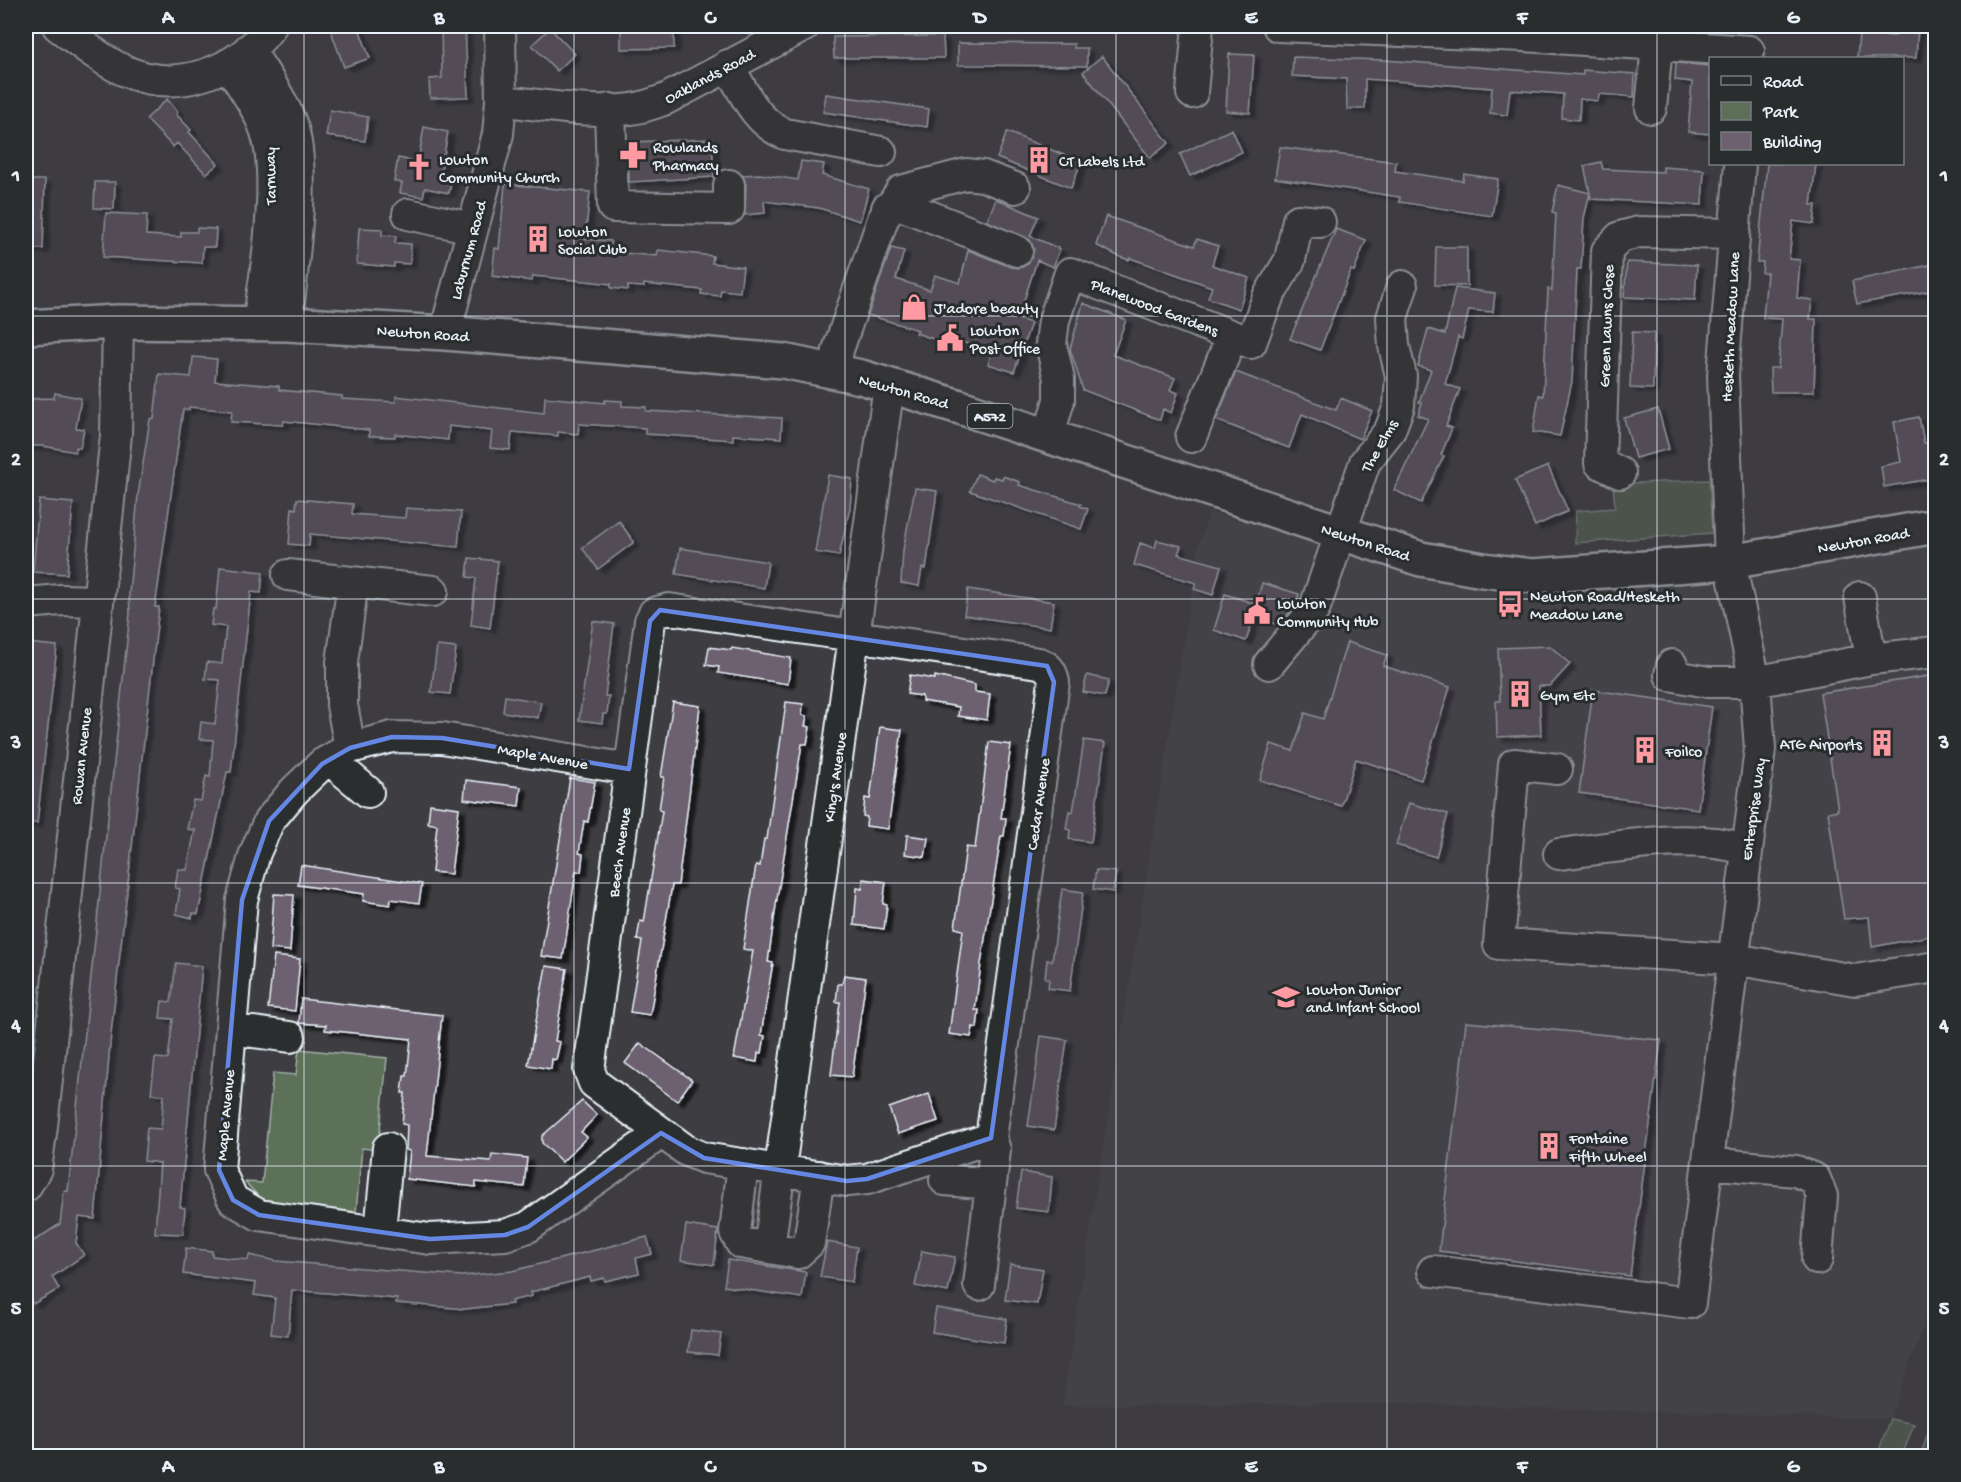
<svg xmlns="http://www.w3.org/2000/svg" width="1961" height="1482" viewBox="0 0 1961 1482" font-family="'Gochi Hand',sans-serif">
<defs>
<filter id="shadow"><feDropShadow dx="6" dy="4" stdDeviation="1.5" flood-color="#0009"/></filter>
</defs>
<rect width="100%" height="100%" fill="#3e3d42"/>
<filter id="ink" filterUnits="userSpaceOnUse"><feTurbulence type="fractalNoise" baseFrequency=".0167" numOctaves="2"/><feDisplacementMap in="SourceGraphic" scale="12" xChannelSelector="R" yChannelSelector="G"/><feConvolveMatrix kernelMatrix="1 2 1 2 8 2 1 2 1" color-interpolation-filters="sRGB"/></filter>
<g filter="url(#ink)">
<path fill="#4c4850" d="M1209,512L1493,592L1935,536L1936,1291L1890,1419L1395,1403L1062,1406L1199,545Z"/>
<path fill="#5d6f59" stroke="#a2b0a8" stroke-width="1.5" d="M1709,480L1712,533L1575,543L1576,511L1615,508L1613,484Z
M299,1049L387,1058L378,1150L362,1148L356,1212L264,1202L245,1182L262,1183L273,1073L296,1075Z
M1890,1419L1914,1424L1902,1456H1877Z
M1930,1427L1935,1428V1456H1920Z"/>
<path fill="#6d6170" stroke="#e8f1f8" stroke-width="1.5" filter="url(#shadow)" d="M347,26H358L370,58L344,67L331,31Z
M441,26H465L468,97L430,98L429,79L442,78Z
M674,26V48L621,49V28Z
M1896,26H1918L1916,58H1857L1859,34L1895,36Z
M550,28L575,54L557,71L532,45Z
M933,36H943L944,58H834L833,37Z
M958,43L1074,44V48H1087V66L958,65Z
M1229,54L1254,55L1250,113L1226,111Z
M1102,56L1169,143L1150,158L1083,72Z
M1293,57L1384,60L1583,75V70L1635,74L1634,97L1599,94L1598,101L1580,99L1579,120L1562,118L1563,94L1510,90L1507,115L1490,113L1492,88L1365,79V109H1347L1346,79L1292,76Z
M1676,63L1710,66V134L1688,132L1692,82L1675,80Z
M826,94L929,109L927,127L823,112Z
M167,99L178,112L176,114L191,130L189,132L218,164L206,174L177,143L173,147L146,119Z
M330,110L368,117L365,141L326,136Z
M424,127L448,132L441,172L453,174L449,193L425,188L423,197L400,193L402,183L394,181L398,158L418,162Z
M1232,129L1242,152L1190,176L1180,154Z
M1007,132L1081,162L1071,188L997,158Z
M712,139L714,177L629,182L628,142Z
M1280,147L1396,162L1395,171L1463,181L1464,174L1498,179L1492,216L1399,202L1400,197L1275,178Z
M801,161L824,164L822,175L869,189L860,221L819,208L764,201L765,213L745,215L746,185L743,175L760,174L798,180Z
M1601,162L1603,169L1663,172V167L1704,170L1702,205L1591,199L1590,193L1584,218L1581,269H1577L1572,381L1560,436L1533,432L1539,395L1543,396L1548,289L1552,290L1556,213L1552,212L1558,185L1590,193L1584,166Z
M1767,164H1816L1811,205H1816L1814,224L1793,221L1789,259L1800,260L1797,298L1812,300L1810,319H1816L1814,392H1771L1770,368H1778L1782,319L1763,318L1767,273H1762L1763,262H1757Z
M26,180H45L43,249H26Z
M95,182H115L114,209L94,208Z
M505,184L590,192L585,239L611,241V252L657,256L658,250L713,256L712,263L743,267L740,292L721,290L720,296L701,294L702,290L644,284V287L628,286V290L611,288V284L595,282L533,276L532,281L492,276L495,248L499,249Z
M996,199L1038,217L1030,236L1060,249L1053,267L1037,260L1018,319L1031,323L1014,372L988,364L992,352L956,340L954,346L916,333L918,330L868,315L891,248L904,251L896,279L930,290L935,275L960,283L968,250L1011,267L1020,268L1028,264L1034,249L1030,240L987,221Z
M106,213L147,215L146,235L181,237V232H197V228L216,229L215,247H203L202,263L103,257Z
M1106,216L1194,246L1197,239L1218,246L1212,265L1249,278L1239,309L1208,298L1212,287L1130,258L1129,260L1120,257L1096,245Z
M359,228L382,229V235L396,236L395,243L411,244L410,264L394,263V267L357,264Z
M1336,229L1366,240L1354,271L1351,270L1320,350L1290,339Z
M1436,247H1467V286L1435,285Z
M1627,262L1697,265L1695,300L1624,297Z
M1935,264V290L1857,304L1852,281Z
M1455,288L1495,293L1493,312L1469,310L1462,339L1458,337L1445,384L1460,389L1446,426L1452,428L1441,455L1444,456L1421,503L1394,490L1428,419L1418,415L1422,403L1419,402L1431,370L1418,366L1428,329L1445,334Z
M1083,303L1126,320L1113,355L1175,378L1170,390L1178,393L1171,413L1163,409L1160,420L1083,390L1070,349Z
M1632,332L1654,333L1653,389L1630,388Z
M193,357L217,359L215,381L279,386V390L342,396V399L396,402V396L544,413L545,397L605,403V400L622,401V406L646,407V411L782,418L781,438L733,435V440L677,436L645,434V428L579,424L578,434L558,432V436L512,432L510,450L490,448L492,431L449,426L448,440L395,434V437L369,436V430L284,421L283,425L231,422L232,411L189,407V410L183,409L156,601L155,607H159L111,1033L95,1219L79,1217L76,1243L84,1255L52,1277L59,1289L33,1304L26,1292V1246L60,1224L64,1191H68L130,613L129,594L138,495L150,419H154L159,374L191,377Z
M1236,372L1336,410L1341,398L1372,411L1360,439L1302,414L1289,448L1216,420Z
M55,393L81,398L76,428L84,429L80,448L76,447L75,452L43,446H26V399L54,398Z
M1658,409L1669,449L1635,458L1624,418Z
M1919,417L1924,443L1935,441V478L1884,487L1881,466L1901,462L1894,422Z
M1548,466L1568,511L1535,526L1515,480Z
M977,474L993,480L994,477L1002,479L1003,476L1020,482L1019,485L1081,504L1080,506L1088,509L1081,529L970,491Z
M828,475L852,479L850,508L839,556L815,552Z
M915,488L937,491L926,569L922,568L919,586L901,583L903,550Z
M297,499L353,504L352,514L405,518L406,508L461,512L458,547L310,534L309,546L289,544L292,508L296,509Z
M39,500L73,503L67,574L33,572Z
M619,521L634,542L598,569L582,548Z
M1157,540L1181,546L1178,554L1221,566L1213,595L1194,589L1196,583L1134,565L1140,543L1155,548Z
M680,548L768,562L764,588L676,574Z
M469,558L498,561L490,628L471,625L476,578L467,577Z
M220,567L263,572L261,593L251,592L231,772H227L198,914L193,913L192,918L176,914L180,889L175,888L178,869L187,870L195,830L187,829L193,800L201,801L206,776L210,777L213,740L199,739L201,722L215,724L220,680L205,679L207,662L222,664L226,627L211,625L213,609H216Z
M1262,583L1299,594L1296,605L1279,625L1254,617L1246,641L1214,630L1225,594L1256,604Z
M968,589L1054,602L1050,628L964,615Z
M593,621L614,624L605,696H609L607,714H603L602,723L579,720Z
M1347,642L1387,655L1383,666L1450,687L1421,780L1356,759L1341,806L1260,780L1271,744L1293,751L1305,713L1323,719Z
M26,643L57,646L37,823H26Z
M437,646L456,648L450,694L431,692Z
M1550,646L1570,664L1550,686H1539L1541,735L1497,737L1496,701H1500L1498,648Z
M709,647L731,650L732,648L791,658L788,684L718,673L719,667L706,665Z
M910,675L935,679V676L975,685V692L990,694L987,720L958,716L959,707L922,701V696L907,694Z
M1087,675L1109,680L1105,696L1083,692Z
M1935,675V935L1872,947L1869,917L1844,919L1828,812L1838,810L1820,693Z
M1593,690L1712,707L1698,809L1579,793Z
M505,696L541,702L538,718L503,712Z
M673,702L700,706L678,885H672L650,1015L630,1012L642,941L637,940L640,921L644,922L662,811L659,810L664,777H661Z
M786,702L803,704L802,715L807,716L805,726L810,727L807,744H802L776,905L768,962L773,963L771,974L761,1035L765,1036L762,1053H758L757,1062L734,1058L753,951L743,949L756,865L760,866L764,839H767Z
M880,727L902,730L888,829L866,826L867,817L863,816L865,798L870,799Z
M1084,740L1105,743L1091,842L1069,839L1070,830L1066,829L1069,811L1073,812Z
M989,742L1011,745L1001,818H1006L1004,836H1001L981,964L975,1010H979L977,1028L973,1027L971,1037L949,1034L963,930L955,928L966,847L975,848Z
M570,778L595,782L588,822L584,821L579,853L583,854L581,872L576,871L563,959L541,956Z
M466,780L521,787L519,806L464,799Z
M1409,803L1448,814L1436,857L1396,845Z
M430,804L459,808L451,874L432,872L437,825L428,823Z
M907,835L928,838L925,857L905,854Z
M301,865L422,884L419,903L391,899L390,905L363,901L364,894L298,885Z
M1096,870L1116,872L1113,892L1093,889Z
M863,879L886,882L883,904L887,905L884,929L854,925L857,888L862,889Z
M1062,889L1083,892L1070,991L1048,988L1049,979L1045,978L1047,960L1052,961Z
M274,894L294,895L290,951L270,949Z
M274,956L300,959L295,1011L268,1008Z
M176,963L202,966L180,1207L185,1208L183,1234L155,1233L160,1163L144,1161L147,1128L161,1129L164,1095L151,1094L155,1058L168,1059L173,1019L160,1018L162,1001L171,1002Z
M546,966L567,969L555,1041L560,1042L556,1060L552,1059L551,1069L528,1065Z
M844,975L866,978L852,1077L831,1075L840,1002H836L838,984H842Z
M301,999L442,1015L427,1156L491,1161L492,1154L527,1158L524,1187L476,1182V1187L407,1179L410,1151L406,1150L407,1125L402,1124L405,1093H402L404,1076H407L411,1039L325,1030L326,1025L299,1023Z
M1466,1022L1661,1040L1630,1276L1439,1251Z
M1041,1036L1067,1040L1054,1130L1028,1126Z
M640,1043L692,1080L677,1101L625,1063Z
M929,1094L938,1121L898,1134L889,1108Z
M582,1101L597,1115L581,1132L587,1137L562,1162L542,1143V1136Z
M1021,1172L1052,1177L1049,1212L1016,1208Z
M686,1225L718,1230L714,1265L681,1260Z
M647,1237L652,1254L636,1258L639,1273L605,1281L604,1278L591,1281L590,1277L531,1292L532,1296L511,1301L512,1304L465,1309L396,1303L397,1299L292,1290L288,1336L271,1334L275,1298L254,1295L256,1283L183,1274L186,1248L212,1251V1256L248,1260L249,1255L276,1261L462,1276L512,1271Z
M827,1242L857,1247L852,1282L820,1277Z
M922,1251L955,1257L948,1292L915,1286Z
M728,1260L806,1272L802,1298L724,1286Z
M1010,1264L1043,1269L1037,1304L1005,1300Z
M936,1308L1007,1319L1004,1343L932,1332Z
M691,1330L721,1334L718,1355L688,1352Z"/>
<g fill="none" stroke-linecap="round" stroke-linejoin="round">
<defs>
<path id="minor" d="M58,26C78,41 101,60 123,70C177,95 237,72 271,26
M1278,26L1524,36L1749,51
M249,49C263,73 283,99 292,126C308,173 291,272 287,324
M228,64C241,85 259,109 266,132C281,178 266,274 258,323
M728,65C744,92 755,122 785,134L881,152
M1192,93L1198,26
M501,101C540,104 593,114 631,109C643,108 655,103 666,99L804,26
M1651,108L1657,46
M610,109L613,207L729,209V185
M887,208L904,206L1017,251
M408,214L472,228
M445,333L498,134L501,101L500,26
M835,371L838,350L883,219L901,191L966,174L983,176L1015,188
M1049,435L1059,400V379L1051,344L1054,320L1070,273L1251,343L1268,297L1290,260L1298,220L1320,222
M1191,437L1232,336
M1620,473L1600,463L1607,251L1620,237L1639,232L1734,234
M288,575L433,591
M1860,597L1871,659
M26,603L61,600L96,601
M1269,664L1314,610L1365,462L1390,430L1399,406L1401,376L1394,346L1392,318L1402,286
M1672,665L1670,675L1708,682H1755L1871,659L1936,652
M350,748L342,705V662L353,582
M330,760L368,792
M629,769L442,738L392,737L350,748L322,764L294,791L269,821L255,853L242,900L219,1170L233,1200L259,1215L430,1239L505,1235L528,1227L661,1133
M1557,769L1514,764L1499,944L1734,959L1855,980L1936,967
M1559,854C1621,847 1685,832 1746,849
M231,1029L290,1037
M1708,1163L1796,1171L1815,1179L1822,1196L1817,1259
M743,1164L735,1232L741,1243L769,1248
M819,1176L809,1243L798,1253L769,1248L889,385
M945,1180L991,1184
M26,1186L36,1169L42,1126L116,435L118,322
M380,1231L388,1148
M1433,1271L1690,1303L1760,749L1755,682L1730,562L1723,375L1740,164
M979,1285L995,1150L991,1138L1054,682C1052,671 1049,667 1039,663L669,609L654,613L650,621L589,1070L594,1083L687,1151L704,1158L847,1181L867,1179L991,1138"/>
<path id="major" d="M26,327L118,322L287,324L445,333L783,361L861,377L960,407L1421,559L1483,570L1533,576L1730,562L1936,526"/>
</defs>
<use href="#minor" stroke="#e8f1f8" stroke-width="34"/>
<use href="#major" stroke="#e8f1f8" stroke-width="38"/>
<use href="#minor" stroke="#2a2d2e" stroke-width="30"/>
<use href="#major" stroke="#2a2d2e" stroke-width="33"/>
</g>
</g>
<path d="M0 0H1961V1482H0ZM660,610L1047,666L1054,682L991,1138L867,1179L847,1181L704,1158L661,1133L528,1227L505,1235L430,1239L259,1215L233,1200L219,1170L242,900L269,821L322,764L350,748L392,737L442,738L629,769L650,621Z" fill="#3e3d42" fill-opacity=".55" fill-rule="evenodd"/>
<path fill="none" stroke="#6487e3" stroke-width="4.5" stroke-linejoin="round" d="M660,610L1047,666L1054,682L991,1138L867,1179L847,1181L704,1158L661,1133L528,1227L505,1235L430,1239L259,1215L233,1200L219,1170L242,900L269,821L322,764L350,748L392,737L442,738L629,769L650,621Z"/>
<path fill="none" stroke="#e8f1f8" stroke-width="1.5" stroke-opacity="0.55" d="M304,26V1456M574,26V1456M845,26V1456M1116,26V1456M1387,26V1456M1657,26V1456M26,316H1936M26,599H1936M26,883H1936M26,1166H1936"/>
<defs>
<symbol id="pharmacy-bare" viewBox="-9 -9 18 18"><path d="M-2-6h4v4h4v4h-4v4h-4v-4h-4v-4h4Z" fill="#ff9aa2" stroke="#2a2d2e" stroke-width="2.5" paint-order="stroke"/></symbol>
<symbol id="building-bare" viewBox="-9 -9 18 18"><path d="M-4-6H4V6H1V3H-1V6H-4ZM-2.5-4.3h1.7v1.8h-1.7ZM.8-4.3h1.7v1.8H.8ZM-2.5-1h1.7V.8h-1.7ZM.8-1h1.7V.8H.8Z" fill="#ff9aa2" stroke="#2a2d2e" stroke-width="2.5" paint-order="stroke"/></symbol>
<symbol id="church-bare" viewBox="-9 -9 18 18"><path d="M-1.2-6h2.4v3.5h3.3v2.4h-3.3V6h-2.4V-.1h-3.3v-2.4h3.3Z" fill="#ff9aa2" stroke="#2a2d2e" stroke-width="2.5" paint-order="stroke"/></symbol>
<symbol id="shop-bare" viewBox="-9 -9 18 18"><path d="M-5-2.5h2.3a2.7 3.5 0 0 1 5.4 0H5L5.5 6h-11ZM-1.5-2.5h3a1.5 2.3 0 0 0-3 0Z" fill="#ff9aa2" stroke="#2a2d2e" stroke-width="2.5" paint-order="stroke"/></symbol>
<symbol id="civic-bare" viewBox="-9 -9 18 18"><path d="M-.6-6.5H3V-4.5H.6V-3L4-1V1h2V6H-6V1h2V-1L-.6-3ZM-1.2 2.5V6h2.4V2.5Z" fill="#ff9aa2" stroke="#2a2d2e" stroke-width="2.5" paint-order="stroke"/></symbol>
<symbol id="bus-bare" viewBox="-9 -9 18 18"><path d="M-5-6H5V4H4V6H2V4H-2V6H-4V4H-5ZM-3.5-4V0h7V-4ZM-3.5 1.2v1.5H-2V1.2ZM2 1.2v1.5H3.5V1.2Z" fill="#ff9aa2" stroke="#2a2d2e" stroke-width="2.5" paint-order="stroke"/></symbol>
<symbol id="school-bare" viewBox="-9 -9 18 18"><path d="M0-5L7-2L0 1L-7-2ZM-4 1L0 2.5L4 1V4Q0 6-4 4Z" fill="#ff9aa2" stroke="#2a2d2e" stroke-width="2.5" paint-order="stroke"/></symbol>
</defs>
<g fill-rule="evenodd">
<use href="#pharmacy-bare" x="614" y="136" width="38" height="38"/>
<use href="#building-bare" x="1020" y="141" width="38" height="38"/>
<use href="#church-bare" x="400" y="148" width="38" height="38"/>
<use href="#building-bare" x="519" y="220" width="38" height="38"/>
<use href="#shop-bare" x="895" y="288" width="38" height="38"/>
<use href="#civic-bare" x="931" y="319" width="38" height="38"/>
<use href="#bus-bare" x="1491" y="585" width="38" height="38"/>
<use href="#civic-bare" x="1238" y="592" width="38" height="38"/>
<use href="#building-bare" x="1501" y="675" width="38" height="38"/>
<use href="#building-bare" x="1863" y="724" width="38" height="38"/>
<use href="#building-bare" x="1626" y="731" width="38" height="38"/>
<use href="#school-bare" x="1267" y="978" width="38" height="38"/>
<use href="#building-bare" x="1530" y="1127" width="38" height="38"/>
</g>
<g text-anchor="middle" stroke-width="6" stroke-linejoin="round" paint-order="stroke">
<rect fill="#2a2d2e" stroke="#afb6bb" stroke-width="1.5" x="967.5" y="404" width="45" height="24" rx="4.5"/>
<g font-size="15" font-weight="bold" fill="#e8f1f8">
<text x="990" y="421">A572</text>
</g>
<g font-size="16" fill="#e8f1f8" stroke="#2a2d2e">
<text transform="translate(709 75) rotate(-28)" y="6">Oaklands Road</text>
<text transform="translate(269 176) rotate(-91)" y="6">Tarnway</text>
<text transform="translate(467 250) rotate(-75)" y="6">Laburnum Road</text>
<text transform="translate(1155 306) rotate(21)" y="6">Planewood Gardens</text>
<text transform="translate(1605 326) rotate(-88)" y="6">Green Lawns Close</text>
<text transform="translate(1729 327) rotate(-87)" y="6">Hesketh Meadow Lane</text>
<text transform="translate(423 332) rotate(4)" y="6">Newton Road</text>
<text transform="translate(904 390) rotate(16)" y="6">Newton Road</text>
<text transform="translate(1378 445) rotate(-60)" y="6">The Elms</text>
<text transform="translate(1863 539) rotate(-10)" y="6">Newton Road</text>
<text transform="translate(1366 541) rotate(18)" y="6">Newton Road</text>
<text transform="translate(543 755) rotate(10)" y="6">Maple Avenue</text>
<text transform="translate(80 756) rotate(-84)" y="6">Rowan Avenue</text>
<text transform="translate(834 777) rotate(-82)" y="6">King's Avenue</text>
<text transform="translate(1037 804) rotate(-82)" y="6">Cedar Avenue</text>
<text transform="translate(1752 809) rotate(-82)" y="6">Enterprise Way</text>
<text transform="translate(618 852) rotate(-82)" y="6">Beech Avenue</text>
<text transform="translate(224 1115) rotate(-85)" y="6">Maple Avenue</text>
</g>
<g font-size="16" fill="#e8f1f8" stroke="#2a2d2e" text-anchor="start">
<text x="653" y="152">Rowlands<tspan x="653" dy="18">Pharmacy</tspan></text>
<text x="439" y="164">Lowton<tspan x="439" dy="18">Community Church</tspan></text>
<text x="1059" y="166">CT Labels Ltd</text>
<text x="558" y="236">Lowton<tspan x="558" dy="18">Social Club</tspan></text>
<text x="934" y="313">J'adore beauty</text>
<text x="970" y="335">Lowton<tspan x="970" dy="18">Post Office</tspan></text>
<text x="1530" y="601">Newton Road/Hesketh<tspan x="1530" dy="18">Meadow Lane</tspan></text>
<text x="1277" y="608">Lowton<tspan x="1277" dy="18">Community Hub</tspan></text>
<text x="1540" y="700">Gym Etc</text>
<text x="1862" y="749" text-anchor="end">ATG Airports</text>
<text x="1665" y="756">Foilco</text>
<text x="1306" y="994">Lowton Junior<tspan x="1306" dy="18">and Infant School</tspan></text>
<text x="1569" y="1143">Fontaine<tspan x="1569" dy="18">Fifth Wheel</tspan></text>
</g>
</g>
<rect width="1961" height="1482" fill="none" stroke="#2a2d2e" stroke-width="66"/>
<rect x="1709" y="57" width="195" height="108" fill="#2a2d2e" stroke="#767b7f" stroke-width="1.5"/>
<rect x="1721" y="76" width="30" height="9" fill="#2a2d2e" stroke="#767b7f" stroke-width="1.5"/>
<text x="1763" y="87" font-size="18" fill="#e8f1f8">Road</text>
<rect x="1721" y="102" width="30" height="18" fill="#5d6f59" stroke="#767b7f" stroke-width="1.5"/>
<text x="1763" y="117" font-size="18" fill="#e8f1f8">Park</text>
<rect x="1721" y="132" width="30" height="18" fill="#6d6170" stroke="#767b7f" stroke-width="1.5"/>
<text x="1763" y="147" font-size="18" fill="#e8f1f8">Building</text>
<rect x="33" y="33" width="1895" height="1416" fill="none" stroke="#e8f1f8" stroke-width="2"/>
<g font-size="20" text-anchor="middle" font-weight="bold" fill="#e8f1f8">
<text x="168" y="23">A</text>
<text x="439" y="23">B</text>
<text x="710" y="23">C</text>
<text x="980" y="23">D</text>
<text x="1251" y="23">E</text>
<text x="1522" y="23">F</text>
<text x="1793" y="23">G</text>
<text x="16" y="181">1</text>
<text x="1944" y="181">1</text>
<text x="16" y="465">2</text>
<text x="1944" y="465">2</text>
<text x="16" y="748">3</text>
<text x="1944" y="748">3</text>
<text x="16" y="1031">4</text>
<text x="1944" y="1031">4</text>
<text x="16" y="1314">5</text>
<text x="1944" y="1314">5</text>
<text x="168" y="1472">A</text>
<text x="439" y="1472">B</text>
<text x="710" y="1472">C</text>
<text x="980" y="1472">D</text>
<text x="1251" y="1472">E</text>
<text x="1522" y="1472">F</text>
<text x="1793" y="1472">G</text>
</g>
</svg>
